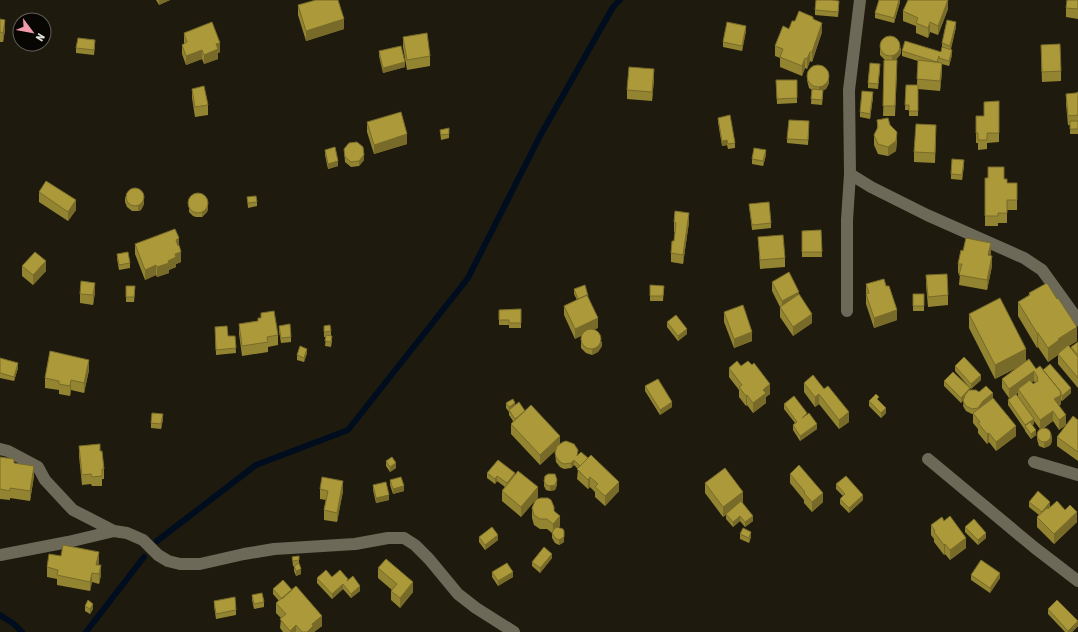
<svg xmlns="http://www.w3.org/2000/svg" width="1078" height="632" viewBox="0 0 1078 632" font-family="'Asap Condensed',sans-serif">
<rect width="100%" height="100%" fill="#1e1b0e"/>
<g fill="none" stroke-linecap="round" stroke-linejoin="round">
<path stroke="#000d1f" stroke-width="6" d="M157,541L256,465L348,430L468,278L540,136L613,7L620,0
M0,615L14,624L22,632
M86,632L144,557"/>
<path stroke="#6c6959" stroke-width="12" d="M850,174L871,187L927,215L1024,258L1042,270L1078,320
M847,311V220L850,174L849,90L860,0
M0,449L8,451L38,467L45,480L73,510L114,531
M928,459L1035,548L1078,581
M1034,462L1078,475
M0,555L68,542L114,531L127,533L143,540L158,555L168,561L180,564H200L244,554L274,549L355,544L388,538H404L415,545L429,559L458,594L476,608L514,632"/>
</g>
<path fill="#938432" fill-rule="evenodd" d="M156,0H170L159,5Z
M900,0V2L894,23L875,18V13Z
M948,0V9L938,35L930,32L928,38L916,33V26L903,21V11Z
M1078,0V19L1066,17V8Z
M298,5L344,29L306,41L298,15Z
M839,6L838,17L815,15V10Z
M0,19L5,30L3,42H0Z
M813,19L822,32L812,62L810,61L807,69L805,68L802,76L780,67V58L775,56V46L795,21Z
M956,27L951,49L952,55L949,66L942,64V72L940,91L918,89V116H909V110H905L906,85H917L918,61L902,56V51L941,52L942,48V43Z
M746,31L742,51L723,47V42Z
M184,33L220,52L218,53V59L204,64L202,59L186,65L182,54V45L184,44Z
M403,37L430,56V66L407,70L403,47Z
M880,43L901,52L900,55L895,60L897,70L895,116H883L885,60L880,55Z
M95,45L94,55L76,53V48Z
M379,51L405,67L383,73L379,56Z
M1041,55L1061,71V81L1042,82Z
M880,69L878,89L868,88V83Z
M807,76L829,83L826,89L823,90V95L822,105L811,104L812,90L809,88L807,80Z
M654,79L652,101L627,99V90Z
M776,80H797V103L777,104Z
M192,89L208,105V115L195,117L192,98Z
M1078,92V134H1070V125H1068L1066,104V94L1076,93Z
M873,97L870,119L860,117V112Z
M999,101V142L987,143V149L978,150V143H976V116H984Z
M718,118L735,143V148L728,149L727,145L722,146L718,122Z
M877,120L890,125L897,141L896,151L888,156L878,154L874,145V135L877,130Z
M367,122L407,144L374,154L367,132Z
M809,126L808,145L787,143V139Z
M440,130L449,134V138L441,140Z
M936,134L935,163L914,162V152Z
M344,149L364,160L359,166L351,167L345,162Z
M325,150L338,166L328,169L325,155Z
M766,155L763,166L752,164V159Z
M964,165L962,180L951,179V174Z
M985,178L1004,179L1007,183H1017V210H1007V223H998V226H985Z
M39,192L76,210L68,221L39,202Z
M125,197L144,204L141,210L138,211H132L127,207L125,202Z
M247,197L257,202V206L248,208Z
M189,200L208,209L207,212L202,217H196L193,216L189,212Z
M749,204L771,223V228L752,230Z
M674,222H689L683,264L671,262V253L674,241L675,232H674Z
M821,230L822,257H802V231Z
M758,237L785,258V267L760,269Z
M135,244L179,245L181,262L176,264V267L169,270V273L157,277L156,275L145,280L135,254Z
M963,251L991,253L990,255L992,266L987,290L959,285L960,274L958,273V264Z
M117,254L130,263V268L119,270L117,259Z
M22,266L46,271L33,285L22,276Z
M926,275L948,295V305L928,307L926,285Z
M772,282L799,294L812,323L793,336L780,317V307L772,291Z
M866,284L897,320L874,328L866,304Z
M650,285L664,286L663,301H650Z
M126,286L135,291L134,302H126Z
M574,289L588,297L598,328L594,329L602,346L598,352L592,355L586,353L581,348V335L575,339L564,315V306L577,300L574,294Z
M95,292L93,305L80,303V294Z
M1029,293L1077,341L1069,346L1071,349V347L1078,342V388L1058,364V355L1048,362L1038,347L1037,348L1018,316V302L1029,295Z
M913,294H924V311H913Z
M521,309V328H509V325H499V310Z
M724,312L752,341L734,348L724,322Z
M261,313L278,335V345L268,347V352L242,356L239,334V324L258,321V318H261Z
M969,314L1026,361L1036,369L1043,370L1071,393L1062,401L1061,400V404L1059,406L1066,425L1059,430L1053,421L1044,428L1052,440L1051,444L1049,446L1044,448L1039,446L1037,439V434L1040,429L1034,421V424L1032,425L1036,435L1031,439L1025,431V430L1008,405V400L1009,398L1002,388V379L1016,368L995,379L969,328ZM1034,381L1035,383L1033,384L1032,382ZM1018,393V396H1013Z
M667,322L687,334L678,341L667,327Z
M279,326L291,337V342L281,343L279,331Z
M324,326L331,331V336L332,341L331,347L325,346L326,337H324Z
M215,327L228,336H235L236,353L216,355Z
M307,353L304,362L297,360V355Z
M0,358L18,368L14,381L0,378Z
M741,366L770,394L766,397V403L753,413L747,405L746,406L739,397V390L729,377V368Z
M955,366L981,380L971,389L955,371Z
M89,370L84,393L71,390L70,396L59,394V390L45,388V378Z
M813,375L849,422L839,429L819,404L815,407L804,392V383Z
M944,381L993,398L1016,436L996,451L989,442L987,444L978,433V429L973,423V414H972L966,411L963,406L964,399L961,403L944,386Z
M645,386L672,407L660,415L645,391Z
M869,401H879L886,413L881,418L869,406Z
M506,403L515,405L525,411L560,444L577,456L619,491L605,506L595,497V492L590,487L588,489L577,479L578,469L574,465L571,468L564,469L560,467L556,462L555,453L556,450L540,465L511,434V424L513,421L509,415V412L506,408Z
M784,404L807,415L817,429L800,441L793,430V425L795,423L784,409Z
M163,419L161,429L151,428V423Z
M1078,420V461L1057,446V437Z
M79,446L100,451L104,469V479H102V486H92L91,484L82,485L79,456Z
M0,457L14,463L34,476L30,501L10,498V500L0,499Z
M386,461L396,468L390,472L386,466Z
M487,473L515,476L538,497L521,517L502,501V491L505,487L497,481L495,484L487,478Z
M790,474L823,502L812,512L804,503V500L790,483Z
M390,480L404,491L393,494L390,485Z
M544,481L557,485L555,490L550,491L546,490L544,486Z
M705,483L743,502H742L753,521L745,527L740,521L733,527L726,519V515L723,517L705,493Z
M836,484L863,500L849,513L840,504V499L843,496L836,489Z
M373,485L389,500L376,503L373,490Z
M320,489L343,491L337,522L324,520V510L326,500L320,499Z
M1029,502L1050,507L1077,522L1054,544L1037,527V517L1039,515L1029,507Z
M532,508L554,511L560,526L558,527L564,536V542L559,545L555,543L552,538V533L547,529H540L534,525L532,518Z
M931,525L966,548L950,560L945,554L944,555L934,542V539L931,535Z
M965,527L986,538L978,545L965,532Z
M740,534L751,537L749,543L740,539Z
M479,537L498,540L485,550L479,542Z
M299,556V564L301,574L296,576L294,571V566H293L292,557Z
M552,558L540,573L532,566V562Z
M99,562L98,565L101,575L99,584L92,582L90,591L57,585V579L47,577V567Z
M378,568L413,592L400,608L391,600V591L392,590L378,578Z
M492,572L513,577L498,586L492,577Z
M971,575L1000,578L990,593L971,580Z
M332,577L348,580L360,591L351,598L343,589L332,599L317,583V578Z
M273,589L322,626L314,632H283L280,628L281,618L276,613V603L279,601L273,594Z
M252,595L264,602V607L254,609L252,600Z
M214,601L236,610V615L216,619L214,606Z
M85,606L93,609L90,614L85,611Z
M1048,609L1078,621V626L1072,632H1065L1048,614Z"/>
<path fill="#786b29" d="M159,0H170L159,5Z
M899,0H900V2L894,23V18Z
M948,0V9L938,35V26Z
M344,19V29L306,41V31Z
M5,20V30L3,42V33Z
M930,22V32L928,38V28Z
M956,22V27L950,51V46Z
M822,23V32L812,62V52Z
M746,26V31L742,51V46Z
M220,43V52L218,53V59L204,64V55L216,44Z
M901,47V52L900,55L896,60L892,61V57Z
M202,50V59L186,65V56Z
M952,50V55L949,66V61Z
M810,52V61L807,69V59Z
M805,58V68L802,76V66Z
M405,62V67L383,73V68Z
M942,63V72L940,91V81Z
M654,69V79L652,101V92Z
M829,78V83L826,89L819,92V87Z
M873,92V97L870,119V114Z
M897,132L896,151L888,156V147Z
M407,134V144L374,154V145Z
M727,140V145L722,146V141Z
M766,150V155L763,166V161Z
M364,155V160L359,166V161Z
M964,160V165L962,180V175Z
M338,161V166L328,169V164Z
M76,200V210L68,221V212Z
M144,200V204L141,210L138,211V206Z
M208,204V209L207,212L202,217V212Z
M689,213V222L683,264V255Z
M179,238V248L176,240Z
M991,243V253L988,265V255Z
M181,252V262L176,264V267L169,270V273L157,277V267L168,261L175,254Z
M992,256V266L987,290V280Z
M46,261V271L33,285V275Z
M156,265V275L145,280V270Z
M95,283V292L93,305V295Z
M799,292V301L782,310V301Z
M897,310V320L874,328V318Z
M812,314V323L793,336V327Z
M598,318V328L575,339V329Z
M1077,327V341L1059,352V355L1058,354V355L1048,362V348L1058,339Z
M687,329V334L678,341V336Z
M752,332V341L734,348V339Z
M1037,333H1038V347L1037,348Z
M602,341V346L598,352L592,355V350Z
M307,349V353L304,362V358Z
M1026,349V363L995,379V365Z
M89,360V370L84,393V383Z
M18,363V368L14,381V377Z
M1034,371V381L1019,391L1018,389V393L1009,399V389Z
M981,375V380L971,389V384Z
M71,380V390L70,396V386Z
M770,384V394L766,397V403L753,413V403L763,390Z
M970,388V393L961,403V398Z
M1071,388V393L1062,401V396Z
M1061,392V404L1054,409V399Z
M993,393V398L978,413V408L983,401Z
M819,394V404L815,407V397Z
M747,395V405L746,406V396Z
M672,402V407L660,415V410Z
M515,403V408L509,410V407Z
M886,408V413L881,418V413Z
M1053,411V421L1040,430V420Z
M849,412V422L839,429V420Z
M163,414V419L161,429V424Z
M1066,415V425L1059,430V420Z
M1034,419V424L1027,429L1025,427V425Z
M817,424V429L800,441V436Z
M1016,426V436L996,451V442Z
M1036,430V435L1031,439V434Z
M989,433V442L987,444V434Z
M1052,435V440L1051,444L1049,446L1044,448V443Z
M560,436V446L540,465V455Z
M574,460V465L571,468V463Z
M396,463V468L390,472V467Z
M34,466V476L30,501V491Z
M515,473V478L507,488V483Z
M497,476V481L495,484V479Z
M590,477V487L588,489V480Z
M557,480V485L555,490L550,491V486Z
M343,481V491L337,522V513Z
M619,482V491L605,506V496Z
M404,486V491L393,494V489Z
M538,487V497L521,517V507Z
M743,492V502L723,517V507Z
M823,493V502L812,512V502Z
M389,495V500L376,503V498Z
M863,495V500L849,513V508Z
M1050,502V507L1042,517V512Z
M1077,512V522L1054,544V534Z
M560,516V526L553,534V524Z
M740,516V521L733,527V522Z
M753,516V521L745,527V522Z
M564,531V542L559,545V540Z
M751,532V537L749,543V538Z
M986,533V538L978,545V540Z
M498,535V540L485,550V545Z
M966,538V548L950,560V550Z
M945,544V554L944,555V545Z
M99,552V562L96,574V565Z
M552,554V558L540,573V568Z
M101,565V575L99,584V574Z
M301,569V574L296,576V571Z
M513,572V577L498,586V581Z
M92,573V582L90,591V582Z
M1000,573V578L990,593V588Z
M413,582V592L400,608V598Z
M343,584V589L332,599V594Z
M360,586V591L351,598V594Z
M93,604V609L90,614V609Z
M322,616V626L314,632H307L312,624Z
M1078,621V626L1072,632H1068V631Z
M296,625V632H290V631Z"/>
<path fill="#ab993a" stroke="#786b29" d="M316,0H338L344,19L306,31L298,5Z
M816,0H832L839,1L838,12L815,10Z
M879,0H899L894,18L875,13Z
M908,0H948L938,26L930,22L928,28L916,23L918,18L903,11Z
M1067,0H1078V9L1066,8Z
M799,11L813,17V19L822,23L812,52H810L807,59L805,58L802,66L780,57L783,49L775,46L783,26L789,29L792,21H795Z
M0,19L5,20L3,33L0,32Z
M947,20L956,22L950,46L942,43Z
M212,22L220,43L216,44L218,49L204,55L202,50L186,56L182,45L187,42L184,33Z
M727,22L746,26L742,46L723,42Z
M427,33L430,56L407,60L403,37Z
M880 46a10 10 0 1 1 20 0a10 10 0 1 1-20 0Z
M78,38L95,40L94,50L76,48Z
M905,41L941,52L942,47L952,50L949,61L939,58V56L937,62L902,51Z
M1060,44L1061,71L1042,72L1041,45Z
M401,46L405,62L383,68L379,51Z
M884,60H897L895,106H883Z
M918,60L942,63L940,81L917,79Z
M870,63L880,64L878,84L868,83Z
M807 76a11 11 0 1 1 22 0a11 11 0 1 1-22 0Z
M629,67L654,69L652,92L627,90Z
M776,80H797V98L777,99Z
M906,85H918V111H909V105H905Z
M204,86L208,105L195,107L192,89Z
M812,89L823,90L822,100L811,99Z
M862,91L873,92L870,114L860,112Z
M1078,92V115L1068,116L1066,94L1076,93Z
M999,101V133H987V140H978V133H976V116H984V102Z
M401,112L407,134L374,145L367,122Z
M730,115L735,143L728,144L727,140L722,141L718,118Z
M888,118L890,125L897,132L896,141L888,147L878,144L874,135L878,127L877,120Z
M789,120L809,121L808,140L787,139Z
M1070,121H1078V129H1070Z
M916,124L936,125L935,153L914,152Z
M449,128V134L441,135L440,130Z
M357,142L363,147L364,155L359,161L351,162L345,157L344,149L349,143Z
M335,147L338,161L328,164L325,150Z
M754,148L766,150L763,161L752,159Z
M952,159L964,160L962,175L951,174Z
M988,167H1004V179H1007V183H1017V200H1007V213H998V216H985V178H988Z
M46,181L76,200L68,212L39,192Z
M126 197a9 9 0 1 1 18 0a9 9 0 1 1-18 0Z
M188 203a10 10 0 1 1 20 0a10 10 0 1 1-20 0Z
M256,196L257,202L248,203L247,197Z
M769,202L771,223L752,225L749,204Z
M675,211L689,213L683,255L671,253L672,241H674L676,223L674,222Z
M175,229L179,238L176,240L178,246L179,245L181,252L175,254L176,257L168,261L169,263L157,267L156,265L145,270L135,244Z
M821,230L822,252H802V231Z
M783,235L785,258L760,260L758,237Z
M966,238L991,243L988,255L992,256L987,280L959,275L962,264H958L961,250L963,251Z
M35,252L46,261L33,275L22,266Z
M128,252L130,263L119,265L117,254Z
M789,272L799,292L782,301L772,282Z
M947,274L948,295L928,297L926,275Z
M884,279L886,286H889L897,310L874,318L866,294L869,293L866,284Z
M81,281L95,283L93,295L80,294Z
M1047,283L1057,299L1058,298L1077,327L1058,339L1059,340L1048,348L1038,333H1037L1018,302L1030,295L1029,293Z
M585,285L588,296L587,295L578,299L574,289Z
M650,285L664,286L663,296H650Z
M126,286H135L134,297H126Z
M799,294L812,314L793,327L780,307Z
M913,294H924V306H913Z
M587,295L598,318L575,329L564,306Z
M1000,298L1026,349L995,365L969,314Z
M743,305L752,332L734,339L724,312Z
M521,309V323H509V320H499V310Z
M274,311L278,335L267,337L268,342L242,346L239,324L258,321V318H261V313Z
M676,315L687,329L678,336L667,322Z
M290,324L291,337L281,338L279,326Z
M330,325L331,331L324,332V326Z
M227,326L228,336H235L236,348L216,350L215,327Z
M581 339a10 10 0 1 1 20 0a10 10 0 1 1-20 0Z
M326,335L332,336L331,342L325,341Z
M1078,342V355L1071,347Z
M1068,345L1078,357V378L1058,354Z
M300,346L307,349L304,358L297,355Z
M50,351L89,360L84,383L71,380L70,386L59,384V381L45,378Z
M964,357L981,375L971,384L955,366Z
M0,358L18,363L14,377L0,373Z
M1029,359L1036,369L1040,366L1061,392L1060,393L1061,395L1054,399L1066,415L1059,420L1053,411L1040,420L1018,389L1030,380L1033,384L1038,381L1037,379L1038,378L1034,371L1009,389L1002,379Z
M737,361L741,366L748,361L752,365L754,363L770,384L763,390L766,393L753,403L747,395L746,396L739,387L742,385L729,368Z
M1050,364L1071,388L1062,396L1061,395V392L1043,370Z
M953,372L970,388L961,398L944,381Z
M813,375L824,389L828,386L849,412L839,420L819,394L815,397L804,383Z
M658,379L672,402L660,410L645,386Z
M986,386L993,393L983,401L978,408L972,409L966,406L963,401L965,395L969,390H976L979,392Z
M876,394L879,397L877,399L886,408L881,413L869,401Z
M1016,394L1034,419L1025,425L1008,400Z
M794,396L807,413L802,418L809,413L817,424L800,436L793,425L797,422L784,404Z
M993,398L1016,426L996,442L989,433L987,434L978,423L980,422L973,413Z
M513,399L515,403L509,407L506,403Z
M519,402L525,411L515,419L509,410Z
M531,405L560,436L540,455L511,424Z
M152,413L163,414L161,424L151,423Z
M1073,416L1078,420V452L1057,437Z
M1030,422L1036,430L1031,434L1025,426Z
M1037 435a7 7 0 1 1 14 0a7 7 0 1 1-14 0Z
M566,441L574,444L578,450L577,456L581,452L588,458L580,466L574,460L571,463L564,464L560,462L556,457L555,453L557,446L563,442Z
M100,444V451H102L104,469H102V476L92,477L91,474L82,475L79,446Z
M591,455L619,482L605,496L595,487L598,484L590,477L588,480L577,469Z
M0,457L14,459V463L34,466L30,491L10,488V491L0,489Z
M392,457L396,463L390,467L386,461Z
M498,460L515,473L507,483L497,476L495,479L487,473Z
M799,465L823,493L812,502L804,493L805,492L790,474Z
M725,468L743,492L723,507L705,483Z
M518,471L538,487L521,507L502,491Z
M548,474H555L557,480L555,485L550,486L546,485L544,481L545,476Z
M846,476L863,495L849,508L840,499L845,494L836,484Z
M322,477L343,481L337,513L324,510L328,491L320,489Z
M401,477L404,486L393,489L390,480Z
M386,482L389,495L376,498L373,485Z
M1038,491L1050,502L1042,512L1029,502Z
M541,498H548L551,500L554,507V511L560,516L553,524L547,519H540L534,515L532,508L535,501L537,499Z
M741,501L753,516L745,522L740,516L733,522L726,514Z
M1057,501L1065,510L1070,505L1077,512L1054,534L1037,517L1047,508L1048,509Z
M950,516L966,538L950,550L945,544L944,545L934,532L935,531L931,525L942,517L944,521Z
M974,519L986,533L978,540L965,527Z
M492,527L498,535L485,545L479,537Z
M557,527L563,529L564,531V537L559,540L555,538L552,533L554,529Z
M743,528L751,532L749,538L740,534Z
M63,545L99,552L96,565H101L99,574L92,573L90,582L57,575L58,570L47,567L49,554L61,556Z
M544,547L552,554L540,568L532,562Z
M299,556V560L293,561L292,557Z
M386,559L413,582L400,598L391,591L397,584L378,568Z
M981,560L1000,573L990,588L971,575Z
M299,563L301,569L296,571L294,566Z
M507,563L513,572L498,581L492,572Z
M326,570L332,577L340,570L348,579L347,581L353,576L360,586L351,594L343,584L332,594L317,578Z
M283,580L292,590L282,599L273,589Z
M296,586L322,616L312,624L313,626L307,632H302L296,625L290,631L280,619L286,614L276,603Z
M262,593L264,602L254,604L252,595Z
M235,597L236,610L216,614L214,601Z
M88,600L93,604L90,609L85,606Z
M1057,600L1078,621L1068,631L1048,609Z"/>
<g transform="translate(32 32) rotate(122)"><circle r="19" fill="#070603" stroke="#605e59"/>
<path d="M0-3L7 15L0 10L-7 15Z" fill="#f29aac"/>
<text y="-6" font-size="11" font-weight="bold" text-anchor="middle" fill="#e5e3da">N</text>
</g>
</svg>
